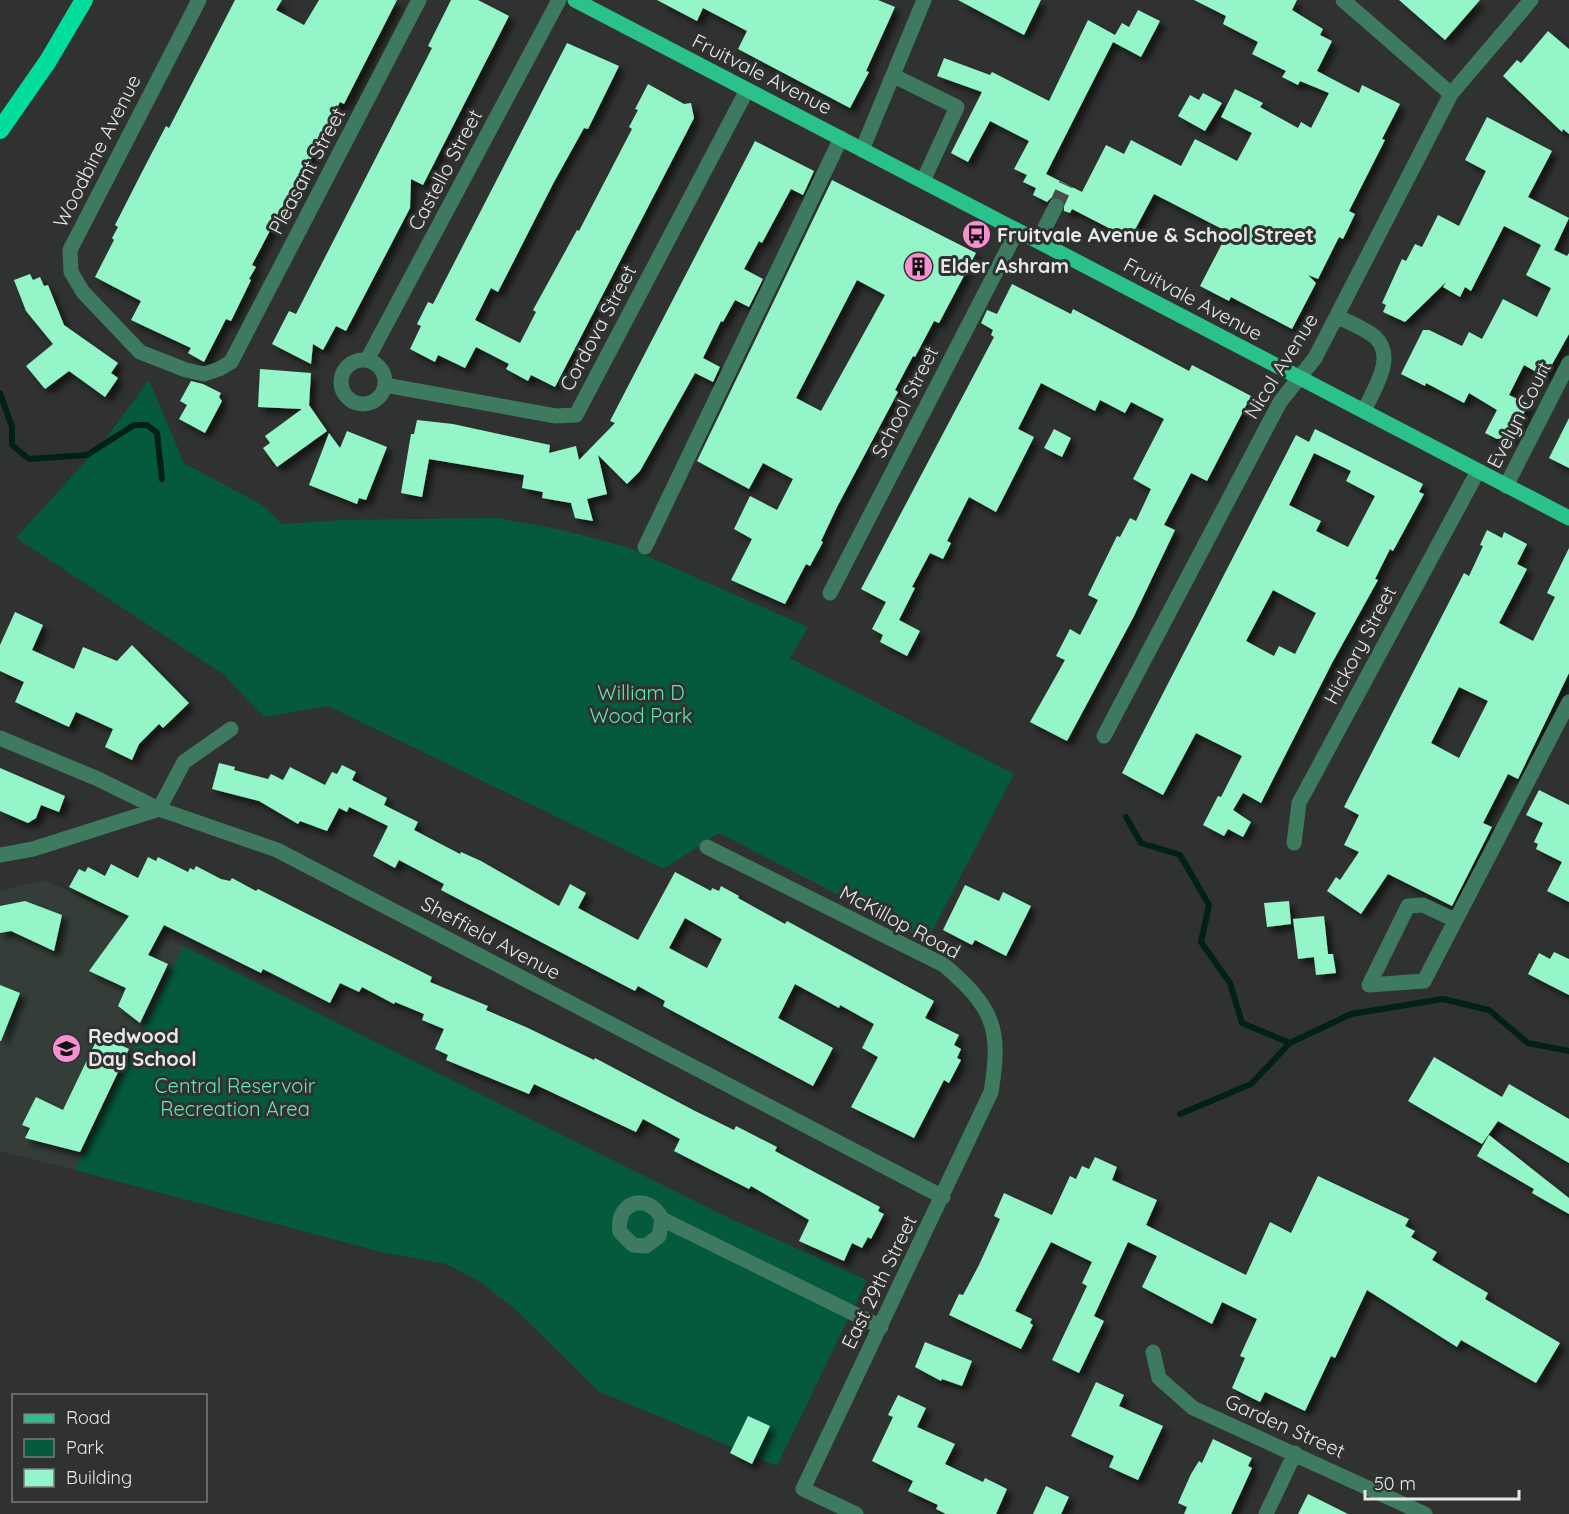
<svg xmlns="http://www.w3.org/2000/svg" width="1569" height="1514" viewBox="0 0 1569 1514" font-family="Quicksand,sans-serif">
<defs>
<filter id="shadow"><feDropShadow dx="5.5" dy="5.5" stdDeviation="3" flood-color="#0009"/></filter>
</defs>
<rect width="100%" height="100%" fill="#2f3230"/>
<path fill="#343d38" d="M45,880L183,946L75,1170L0,1151V891Z"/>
<path fill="#05593d" d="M149,380L184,463L262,505L282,524L341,520L497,518L558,529L627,547L808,627L790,658L1014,774L927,941L719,833L664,869L328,706L264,717L223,674L16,538L103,442Z
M183,946L727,1217L867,1280L777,1466L598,1391L514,1308L480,1282L446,1264L381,1252L75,1170Z"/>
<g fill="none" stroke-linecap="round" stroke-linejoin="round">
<path stroke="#022115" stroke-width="6" d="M0,393L12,427V445L29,459L87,455L134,425H147L157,433L162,479
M1126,817L1141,843L1180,855L1209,905L1201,942L1230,983L1242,1023L1290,1043L1351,1014L1443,999L1489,1010L1528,1043L1569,1051
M1180,1114L1251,1084L1290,1043"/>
</g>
<path fill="#94f5c8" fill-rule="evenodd" filter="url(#shadow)" d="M235,0H282L276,10L304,25L319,0H397L344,104L340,102L290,200L287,198L252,265L256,267L249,279L251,280L231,321L226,319L204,362L188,353L191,348L131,320L141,301L95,277L114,240L112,238L118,227L115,225L143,170L166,126L169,128Z
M451,0H478L509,16L423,185L411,179L410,208L346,331L336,326L323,350L313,344L311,364L272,344L289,311L296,314L432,48L428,46Z
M657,0H878L895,7L866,71L869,72L850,108L738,49L747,31L703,8L697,21Z
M958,0H1041L1024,35Z
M1194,0H1297L1292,10L1323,29L1320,35L1332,41L1317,71L1359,93L1362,85L1400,104L1382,139L1385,140L1349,211L1355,214L1343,239L1339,237L1318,279L1308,275L1316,283L1292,329L1231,297L1229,301L1200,286L1228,232L1154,194L1130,239L1072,209L1070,213L1064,211V201L1060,197L1051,198L1047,202L1033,195L1036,188L1023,182L1027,175L1014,169L1029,141L990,121L968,162L951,153L982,92L937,76L944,58L990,75L992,72L1049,101L1088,20L1115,35L1122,23L1129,27L1138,10L1160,21L1141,57L1113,42L1046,174L1082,192L1106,145L1124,154L1131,140L1181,166L1195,139L1237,161L1252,133L1221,117L1235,89L1263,103L1260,107L1298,128L1301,122L1311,128L1329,93L1300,81L1298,85L1282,77L1286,71L1252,54L1258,42L1223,24L1226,16Z
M1399,0H1480L1445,40Z
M1548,31L1569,49V134L1563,129L1562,132L1503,76L1517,60L1521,63Z
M567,43L619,66L588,129L584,128L554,182L498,292L491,288L475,320L520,343L536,312L533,310L577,230L579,231L632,129L629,127L638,110L635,109L648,84L684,104L691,103L694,118L555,387L531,375L528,381L506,369L509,364L476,347L465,368L438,355L435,362L410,349L421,326L417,324L428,302L433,304Z
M1203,93L1222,103L1205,131L1178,116L1190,95L1199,100Z
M1487,117L1552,151L1528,197L1569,218L1554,250L1567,256L1569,253V334L1545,377L1524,365L1509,395L1528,404L1513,437L1497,439L1485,433L1497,410L1469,393L1464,403L1426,383L1425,386L1401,374L1423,330H1429L1462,346L1469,332L1482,339L1503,299L1537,317L1551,288L1526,275L1541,245L1504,226L1471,291L1465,287L1460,297L1443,287L1446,282L1405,322L1383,312L1386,305L1382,303L1402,259L1406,261L1415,244L1422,247L1438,215L1459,226L1486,171L1465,160Z
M755,141L814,171L803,195L791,189L762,243L759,241L744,269L763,279L749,307L735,300L723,322L721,321L703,358L720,367L713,382L695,373L640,471L627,484L598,455L607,494L587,499L593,521L575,518L571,503L542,498L543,492L522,488L524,475L429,459L422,497L401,493L411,434H414L417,420L453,424L550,445L549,453L576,446L579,460L615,423L610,421Z
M832,180L976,253L939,323L934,321L915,357L913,356L895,390L898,392L837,507L821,541L823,542L810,566L806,564L785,604L731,580L752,539L734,529L750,496L777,510L793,479L763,463L749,489L697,461ZM857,280L885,295L821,411L796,398Z
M30,274L33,280L40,277L44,286L48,285L64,325L118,363L111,373L118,378L105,397L69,371L45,389L26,366L53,344L26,311L14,280Z
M1012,284L1071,314L1073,309L1189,371L1192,365L1251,396L1207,481L1191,473L1164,525L1175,530L1133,618L1067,741L1030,722L1065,660L1056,656L1070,629L1080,635L1098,600L1088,595L1117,536L1120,537L1130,518L1136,521L1151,489L1133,479L1164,419L1131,402L1125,413L1100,400L1095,411L1041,383L1018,429L1034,437L996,512L969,497L947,541L951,543L943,559L930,553L912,587L915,588L899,620L920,631L907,656L880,642L883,635L872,629L886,602L861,589L994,337L991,335L993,330L981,323L987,310L997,314Z
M260,369L311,373L309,405L327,431L277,467L263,448L270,443L265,436L302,409L258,407Z
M191,381L203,384L221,393L219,397L222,401L205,433L179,419L187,405L180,401Z
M1569,418V468L1549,458Z
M1054,429L1071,438L1062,457L1044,448Z
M1315,429L1423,484L1419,492L1424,494L1393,551L1390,549L1375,579L1378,580L1332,663L1261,803L1243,793L1233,810L1251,822L1243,837L1228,829L1224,836L1203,825L1218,796L1221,797L1242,756L1196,733L1163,795L1122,773L1296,435L1309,442ZM1314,453L1351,471L1346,481L1375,496L1348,547L1316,531L1321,521L1289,505ZM1273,590L1316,613L1295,654L1279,646L1274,656L1246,641Z
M347,431L387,447L366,500L359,498L357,504L309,485L329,433L340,448Z
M1487,530L1502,538L1504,532L1527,544L1517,564L1527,569L1499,623L1533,641L1555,597L1547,593L1569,548V673L1518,779L1508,774L1483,823L1492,827L1452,906L1388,874L1361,914L1327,891L1336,877L1340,880L1359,852L1344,845L1359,815L1344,807L1464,573L1469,576L1483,546L1480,545ZM1459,687L1488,701L1459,758L1431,743Z
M15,612L43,625L32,650L74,669L83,647L117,661L132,645L189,703L163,728L159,724L139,744L132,760L105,747L113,729L76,712L69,727L15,702L24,682L0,671V645Z
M219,763L235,767L234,770L268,779L271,774L283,780L290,767L325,785L332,772L337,774L342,765L356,772L352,780L387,798L384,805L418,822L414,830L460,854L461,852L481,861L559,906L570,884L586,893L578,908L638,940L675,872L711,891L712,888L719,891L721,886L739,896L738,898L785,924L787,921L934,1001L925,1018L959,1035L954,1045L961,1049L957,1058L961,1060L949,1083L944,1080L914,1138L851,1107L878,1057L862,1048L874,1024L840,1005L839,1008L795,984L778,1018L833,1048L813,1086L663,1006L665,1001L638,986L635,991L441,890L444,884L399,860L395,868L373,856L388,826L349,807L347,812L339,808L327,831L300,821L298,824L259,801L212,789ZM685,918L722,939L707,968L669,948Z
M0,768L65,796L59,812L41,805L36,818L28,823L0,811Z
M1539,790L1569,805V902L1547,891L1562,862L1536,849L1538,844L1534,842L1543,823L1526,815Z
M148,857L156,861L158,857L188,872L190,868L194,870L196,866L221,879L230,881L232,878L256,891L258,889L432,977L430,982L488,1006L486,1010L528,1028L594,1060L595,1058L695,1111L734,1130L736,1126L777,1147L775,1151L880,1207L878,1211L884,1214L871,1239L868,1237L862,1248L852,1243L844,1261L799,1241L809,1220L751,1186L749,1189L674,1151L680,1139L643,1119L636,1132L534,1084L529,1094L446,1060L448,1055L435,1049L444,1029L422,1020L424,1014L395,1002L394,1004L362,987L359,992L340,983L330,1003L263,969L261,973L164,925L148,955L168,964L140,1023L118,1006L126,988L89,971L129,916L69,887L79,869L85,872L88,867L105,876L111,864L138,878Z
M965,885L999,901L1003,892L1031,906L1006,956L975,940L972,945L943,930Z
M25,901L62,915L54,951L11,931L0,933V906Z
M1289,901L1291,924L1267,927L1264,903Z
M1324,916L1328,954H1333L1336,973L1316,975L1314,957L1298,959L1293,919Z
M1554,952L1569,959V995L1528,974L1539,953L1550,959Z
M0,985L20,993L1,1041H0Z
M99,1035L129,1049L80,1152L25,1138L30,1128L22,1125L36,1097L63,1110Z
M1434,1057L1502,1097L1509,1084L1569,1119V1163L1498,1121L1482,1144L1408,1101Z
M1489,1135L1569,1198V1214L1532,1193L1534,1189L1477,1156Z
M1095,1157L1117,1167L1112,1180L1157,1200L1146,1225L1246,1275L1270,1222L1291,1233L1318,1176L1409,1219L1405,1226L1415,1231L1411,1237L1437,1252L1432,1260L1488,1293L1485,1299L1560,1343L1536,1383L1461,1340L1457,1347L1367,1290L1335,1358L1331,1356L1305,1411L1265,1392L1260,1402L1232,1388L1245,1358L1240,1356L1257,1319L1222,1302L1212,1324L1142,1287L1157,1256L1128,1242L1094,1316L1104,1321L1079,1373L1052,1360L1087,1286L1082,1283L1092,1262L1051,1242L1015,1311L1032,1319L1030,1323L1033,1325L1021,1349L949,1315L959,1294L963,1295L979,1265L1000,1219L994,1216L1004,1193L1052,1215L1070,1176L1076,1179L1082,1166L1089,1169Z
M925,1342L972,1361L962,1386L942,1379L941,1381L915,1367Z
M1096,1382L1124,1395L1119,1406L1163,1426L1138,1480L1109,1467L1114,1456L1071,1436Z
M898,1395L926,1408L917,1427L955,1444L945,1464L983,1482L985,1478L1007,1489L996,1514H946L936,1509L938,1505L908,1491L913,1481L872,1461L893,1417L888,1415Z
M748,1416L770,1426L752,1464L730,1453Z
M1213,1439L1252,1458L1248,1466L1252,1468L1231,1514H1184L1187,1507L1178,1503L1191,1474L1199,1461L1202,1463Z
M1046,1486L1069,1497L1061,1514H1033Z
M1308,1494L1348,1514H1298Z"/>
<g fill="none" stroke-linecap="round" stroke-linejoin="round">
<path stroke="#4b4d4c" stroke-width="15" stroke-dasharray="15 8" stroke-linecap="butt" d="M1056,206L1066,184"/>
<path stroke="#3d7a5f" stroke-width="15" d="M199,0L70,250L71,272L83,292L140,352L186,370L204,374L219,369L231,362L419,0
M1343,0L1451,94
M894,76L957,107L923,181
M862,150L924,0
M1038,241L1056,206
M1337,316C1349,323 1365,328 1375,337C1397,357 1373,390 1364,411
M341 382a22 22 0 1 1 44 0a22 22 0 1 1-44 0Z
M367,360L559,0
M385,385L556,416L576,415L747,90
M1506,486L1569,363
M645,547L841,138
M830,593L1017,231
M1104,736L1280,402L1315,358L1451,94L1531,0
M0,738L98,779L159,809L184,762L231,729
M1294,843L1299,803L1478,471
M707,847L944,965C993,1007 1002,1028 991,1092L803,1489L856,1514
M0,855L33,849L159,809L277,850L943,1197
M1455,920L1423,905L1408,906L1369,985L1424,981L1569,702
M662,1219L659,1236L646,1246L633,1245L620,1232C615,1202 648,1191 662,1219L881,1327
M1153,1352L1159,1378L1193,1408L1425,1514
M1266,1514L1295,1453"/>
<path stroke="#2ac18a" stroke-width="15" d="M575,0L1569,518"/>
<path stroke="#00dd9c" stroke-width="18" d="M0,130L48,61L84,0"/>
</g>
<defs>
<symbol id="bus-disc" viewBox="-11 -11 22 22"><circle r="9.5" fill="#f690d0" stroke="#2f3230"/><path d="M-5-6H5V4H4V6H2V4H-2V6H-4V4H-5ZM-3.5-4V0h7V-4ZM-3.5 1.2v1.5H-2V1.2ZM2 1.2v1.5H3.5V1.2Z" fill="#111"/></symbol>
<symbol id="building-disc" viewBox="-11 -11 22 22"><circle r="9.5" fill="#f690d0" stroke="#2f3230"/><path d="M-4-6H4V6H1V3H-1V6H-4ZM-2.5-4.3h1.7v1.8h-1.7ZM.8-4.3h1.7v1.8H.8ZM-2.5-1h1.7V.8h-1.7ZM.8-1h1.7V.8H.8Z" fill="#111"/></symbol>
<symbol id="school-disc" viewBox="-11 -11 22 22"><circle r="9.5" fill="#f690d0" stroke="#2f3230"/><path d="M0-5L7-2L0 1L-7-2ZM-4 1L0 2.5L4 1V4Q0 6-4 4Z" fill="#111"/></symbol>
</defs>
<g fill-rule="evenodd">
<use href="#bus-disc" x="960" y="218" width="33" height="33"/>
<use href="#building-disc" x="902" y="250" width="33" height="33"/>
<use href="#school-disc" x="50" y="1032" width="33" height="33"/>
</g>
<g text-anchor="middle" stroke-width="6" stroke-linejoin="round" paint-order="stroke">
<g font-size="20" fill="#e7e9e8" stroke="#2f3230">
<text transform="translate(762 74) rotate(27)" y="7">Fruitvale Avenue</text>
<text transform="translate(97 151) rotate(-63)" y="7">Woodbine Avenue</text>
<text transform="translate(445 170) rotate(-62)" y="7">Castello Street</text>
<text transform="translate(307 171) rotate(-62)" y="7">Pleasant Street</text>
<text transform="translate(1193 299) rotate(28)" y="7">Fruitvale Avenue</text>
<text transform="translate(598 328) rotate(-62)" y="7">Cordova Street</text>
<text transform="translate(1281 366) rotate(-58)" y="7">Nicol Avenue</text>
<text transform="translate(905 402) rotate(-63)" y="7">School Street</text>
<text transform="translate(1519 415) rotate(-63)" y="7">Evelyn Court</text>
<text transform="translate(1360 645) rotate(-62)" y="7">Hickory Street</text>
<text transform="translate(900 922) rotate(28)" y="7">McKillop Road</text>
<text transform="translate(491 938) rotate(28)" y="7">Sheffield Avenue</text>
<text transform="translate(879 1282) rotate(-64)" y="7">East 29th Street</text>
<text transform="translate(1285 1426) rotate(24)" y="7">Garden Street</text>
</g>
<g font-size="20" font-weight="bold" fill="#e7e9e8" stroke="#2f3230" text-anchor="start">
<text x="997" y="242">Fruitvale Avenue &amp; School Street</text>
<text x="940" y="273">Elder Ashram</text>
<text x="88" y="1043">Redwood<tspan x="88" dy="23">Day School</tspan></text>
</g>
<g font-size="20" fill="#62e7af" stroke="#2f3230">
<text x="641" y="700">William D<tspan x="641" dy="23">Wood Park</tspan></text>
<text x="235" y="1093">Central Reservoir<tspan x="235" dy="23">Recreation Area</tspan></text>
</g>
</g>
<rect x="12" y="1394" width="195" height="108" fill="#2f3230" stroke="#797b7a" stroke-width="1.5"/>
<rect x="24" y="1414" width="30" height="9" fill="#2ac18a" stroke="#797b7a" stroke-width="1.5"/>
<text x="66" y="1424" font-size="18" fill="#e7e9e8">Road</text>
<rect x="24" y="1439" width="30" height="18" fill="#05593d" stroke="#797b7a" stroke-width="1.5"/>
<text x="66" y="1454" font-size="18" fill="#e7e9e8">Park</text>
<rect x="24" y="1469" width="30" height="18" fill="#94f5c8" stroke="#797b7a" stroke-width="1.5"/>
<text x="66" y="1484" font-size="18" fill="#e7e9e8">Building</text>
<path d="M1365 1490v9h154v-9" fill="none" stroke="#e7e9e8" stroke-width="3"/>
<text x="1374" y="1490" font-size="18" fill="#e7e9e8" stroke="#2f3230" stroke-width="4.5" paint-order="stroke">50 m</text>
</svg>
